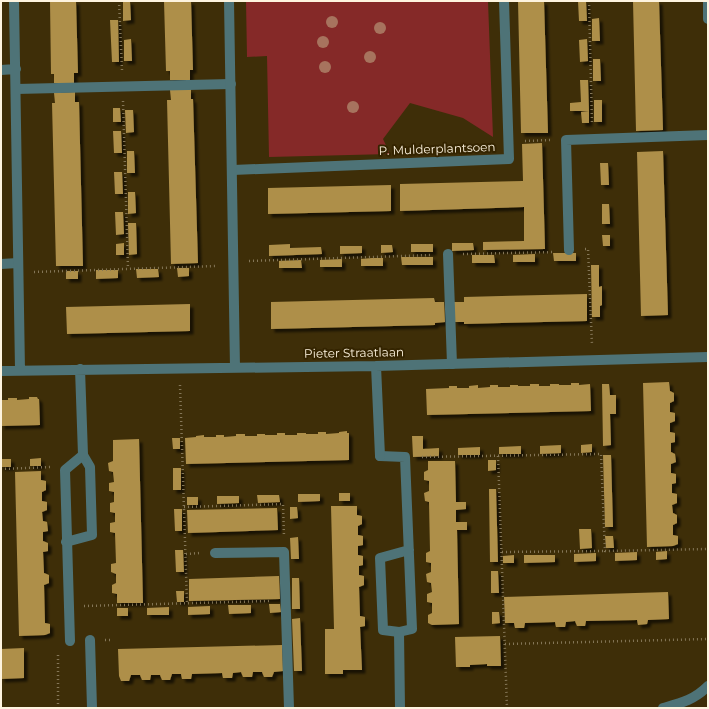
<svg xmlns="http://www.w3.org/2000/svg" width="709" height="709" viewBox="0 0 709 709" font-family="Montserrat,sans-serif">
<defs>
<filter id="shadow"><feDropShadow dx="3.5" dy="3.5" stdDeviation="1" flood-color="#0009"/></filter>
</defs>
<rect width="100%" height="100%" fill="#3e2e08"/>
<path fill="#852928" d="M246,1H488L493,137L463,118L410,103L383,139L390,154L269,157L267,56L247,57Z"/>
<path fill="#ae8f4a" filter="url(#shadow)" d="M50,1H76L78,73H74V83H54V74H51Z
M123,1H130L131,20L123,21Z
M164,1H191L193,70H190V80H170V71H166Z
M518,1H544L548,133H521Z
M578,1H586L587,21H579Z
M633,1H659L663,130L636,131Z
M599,18L600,41H592V19Z
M110,20H118L119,62H112Z
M131,39L132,61H124V40Z
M587,39L588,61L580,62L579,40Z
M593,59H600L601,81H593Z
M580,80H588L589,111H570V103L581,102Z
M191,89V99H193L198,263L171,264L167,100H171L170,90Z
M75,92V102H79L83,266H56L52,103H55L54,93Z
M594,100H602V122H594Z
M113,108H120L121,122H113Z
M125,110H133L134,132L126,133Z
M589,111V123H582L581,112Z
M113,131H121L122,153H114Z
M542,143L545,249L483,250V242L524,241V207L400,211V184L523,181L522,144Z
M127,151H134L135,173H127Z
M663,151L668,315L641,316L637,152Z
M600,163H608L609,185H601Z
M114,172H122L123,194H115Z
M391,185V211L268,214V188Z
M128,192H135L136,213L128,214Z
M602,204H609L610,224H602Z
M115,212H123L124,234L116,235Z
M128,223H136L137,254L129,255Z
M602,235H610V246H603Z
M124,243V255H116V244Z
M452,243H473L474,250L452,251Z
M290,244V248L321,247L322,254L269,256V245Z
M411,244H433V252H411Z
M381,245H392L393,252L381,253Z
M340,246H362V253L340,254Z
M553,253H576V261H554Z
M535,254V262H513V255Z
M472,255H494L495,263H472Z
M401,257H433V265H402Z
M372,258H383V266H361V259Z
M342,259V267H320V260Z
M301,260L302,268H279V261Z
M591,265H599V287L602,286V305L600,306V317H592Z
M177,268H189V276L178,277Z
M136,269H158L159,277L137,278Z
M96,270H118V278L96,279Z
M66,271H78V279H66Z
M587,294V321L464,324V322H454V302H464V297Z
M434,298L435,302H444L445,322L435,323V325L271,329V302Z
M190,304V331L67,334L66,307Z
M669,382L670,391L674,393V401L670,403V412L675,413V421L670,423V432L675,433V442L671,443V452L675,454L676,462L671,464V473L676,474V483L672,484V493L677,494V503L672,505L673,513L677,515V523L673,525V535L678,536V544L673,546L647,547L643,383Z
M571,383H579V385L590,384L591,411L427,415L426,389L449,388V386H457V388H469V386L478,385V388L490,387V385H498V387H510V385H518V386H530V384H539V386H550V384H559V385H571Z
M602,384H609L610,395H616V414H610L611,445L603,446Z
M29,397H37L38,399H39L40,425L1,426V400H8V398H17V400L29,399Z
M347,431V433H349V460L186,464L185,438L196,437V436L204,435V437H216V435H224V437L236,436V434H245V436H257V434H265V435H277V433H285V435H297V433H306V434H318V432H326V434L339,433V432Z
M412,436H423V449L439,448V456L413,457Z
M172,438H180V449H173Z
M139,439L143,603H117V594L112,593V585L116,583V574L111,572V564L116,563L115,533L110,532V523L115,522V513L110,512V503L114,502V492L109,491V483L114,482L113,472L109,471L108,463L113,461V440Z
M592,444V452L581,453V445Z
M561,445V453L540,454V446Z
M521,446V454H499V447Z
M480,447V455H458V448Z
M603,455H611L613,527H605Z
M41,458V466H30V459Z
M1,459H11V467H1Z
M488,460H496V470L488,471Z
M428,461H455L456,502H466V509L456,510V522H467V530H457L459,624L432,625L428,623V615L432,613V603L427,602V594L432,592L431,583L427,582L426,574L431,572V563L426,562V553L430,551L429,502L425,501L424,493L429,491V481L424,480V472L428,470Z
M173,468H181V490H173Z
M41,471V480L46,481V490L42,492V501L47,502V510L42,512L43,521L47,522L48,531L43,532V541L48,543V551L43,552L44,573L49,575V583L44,585L45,623L50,624V633L45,635L19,636L15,472Z
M489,489H496L498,562H490Z
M339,493H350V501H339Z
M298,494H320V501L298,502Z
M257,495H279L280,502L258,503Z
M217,496H239V503L217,504Z
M187,497H198V505H187Z
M331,506H357V515L362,516V524L358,526V535L363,536V545L358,546V555L363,556V565L359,566V575L364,576V585L359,587L360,616L365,617V626L360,627L362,670H343V674H325V629H334Z
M290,507H297L298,518L290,519Z
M277,508L278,530L188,533L187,510Z
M174,509H182V531H175Z
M579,529H591L592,548L580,549Z
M605,536H613L614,548H606Z
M298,537L299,559H291L290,538Z
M175,550H183L184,572H176Z
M667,551V559L656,560V552Z
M637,552V560L615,561V553Z
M596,553V561L574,562V554Z
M514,555V563H503V556Z
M524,555H555V562L524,563Z
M491,571H498L499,593H491Z
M279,576L280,599L189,601V579Z
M292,578H299L300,609H292Z
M176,591H184V602H177Z
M668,592L669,619L648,620L647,624L638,625L637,620L586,621L585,626H577L575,621L566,622L565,627H556L555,622L525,623L524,628H515L514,623H505L504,597Z
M269,604H280L281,612L270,613Z
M228,605H251V613L229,614Z
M210,606V614L188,615V607Z
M169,607V615H147V608Z
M117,608H128V616H117Z
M492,612H499L500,623L492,624Z
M300,618L302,671H294L292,619Z
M500,636L501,666H487V664L470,665V667H456L455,637Z
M282,645L283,671L274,672L272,677H264L262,672H253L252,677H243L241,672L233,673L232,678H223L222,673L192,674L191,679H182L181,674H172L170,680H162L160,675H151L150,680H142L140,675H131L129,681H121L119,676L118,649Z
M24,648V678L1,679V649Z"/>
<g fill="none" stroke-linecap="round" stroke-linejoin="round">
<path stroke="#847657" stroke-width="2.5" stroke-dasharray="1 3" stroke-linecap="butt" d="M119,1L122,70
M589,1L592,124
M123,101L128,268
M525,141L550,140
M585,249H588L592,345
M463,254L554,252
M249,261L432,255
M34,272L217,266
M180,385L187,603
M498,456L507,708
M422,457L601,454L605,551L708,549
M1,469L50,467
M184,507L283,504L284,537
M502,552L605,551
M186,554L200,553
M84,606L269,601
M105,640H112
M505,644L708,639
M58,708V652"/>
<path stroke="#4e7377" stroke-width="10" d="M16,89L231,84
M569,250L566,140L708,135
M448,254L452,364
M1,264L18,263
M215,553L284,552L289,708"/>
<path stroke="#4e7377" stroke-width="10" d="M233,170L509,159L504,1
M380,456L405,457L412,629L399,632L383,630L380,558L409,550
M66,542L92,535L90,467L83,455L65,470L70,641"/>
<path stroke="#4e7377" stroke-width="10" d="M14,1L20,370
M229,1L235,368
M708,1V19
M1,70L16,69
M376,366L380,456
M80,369L83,455
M1,371L376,366L708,357
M399,632L400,708
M90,640L92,708
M663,708C681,703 694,700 708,686"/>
</g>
<g fill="#a7735e">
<circle cx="332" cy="22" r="6"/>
<circle cx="380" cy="28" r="6"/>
<circle cx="323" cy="42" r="6"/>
<circle cx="370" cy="57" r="6"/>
<circle cx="325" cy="67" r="6"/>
<circle cx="353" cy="107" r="6"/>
</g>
<g text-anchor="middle" stroke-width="4" stroke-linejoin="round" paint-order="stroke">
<g font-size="12" fill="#fef4df" stroke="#342400">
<text transform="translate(437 149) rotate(-2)" y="4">P. Mulderplantsoen</text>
<text transform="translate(354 353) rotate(-1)" y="4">Pieter Straatlaan</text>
</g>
</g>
<rect width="709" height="709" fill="none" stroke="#fef4df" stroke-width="4"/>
</svg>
